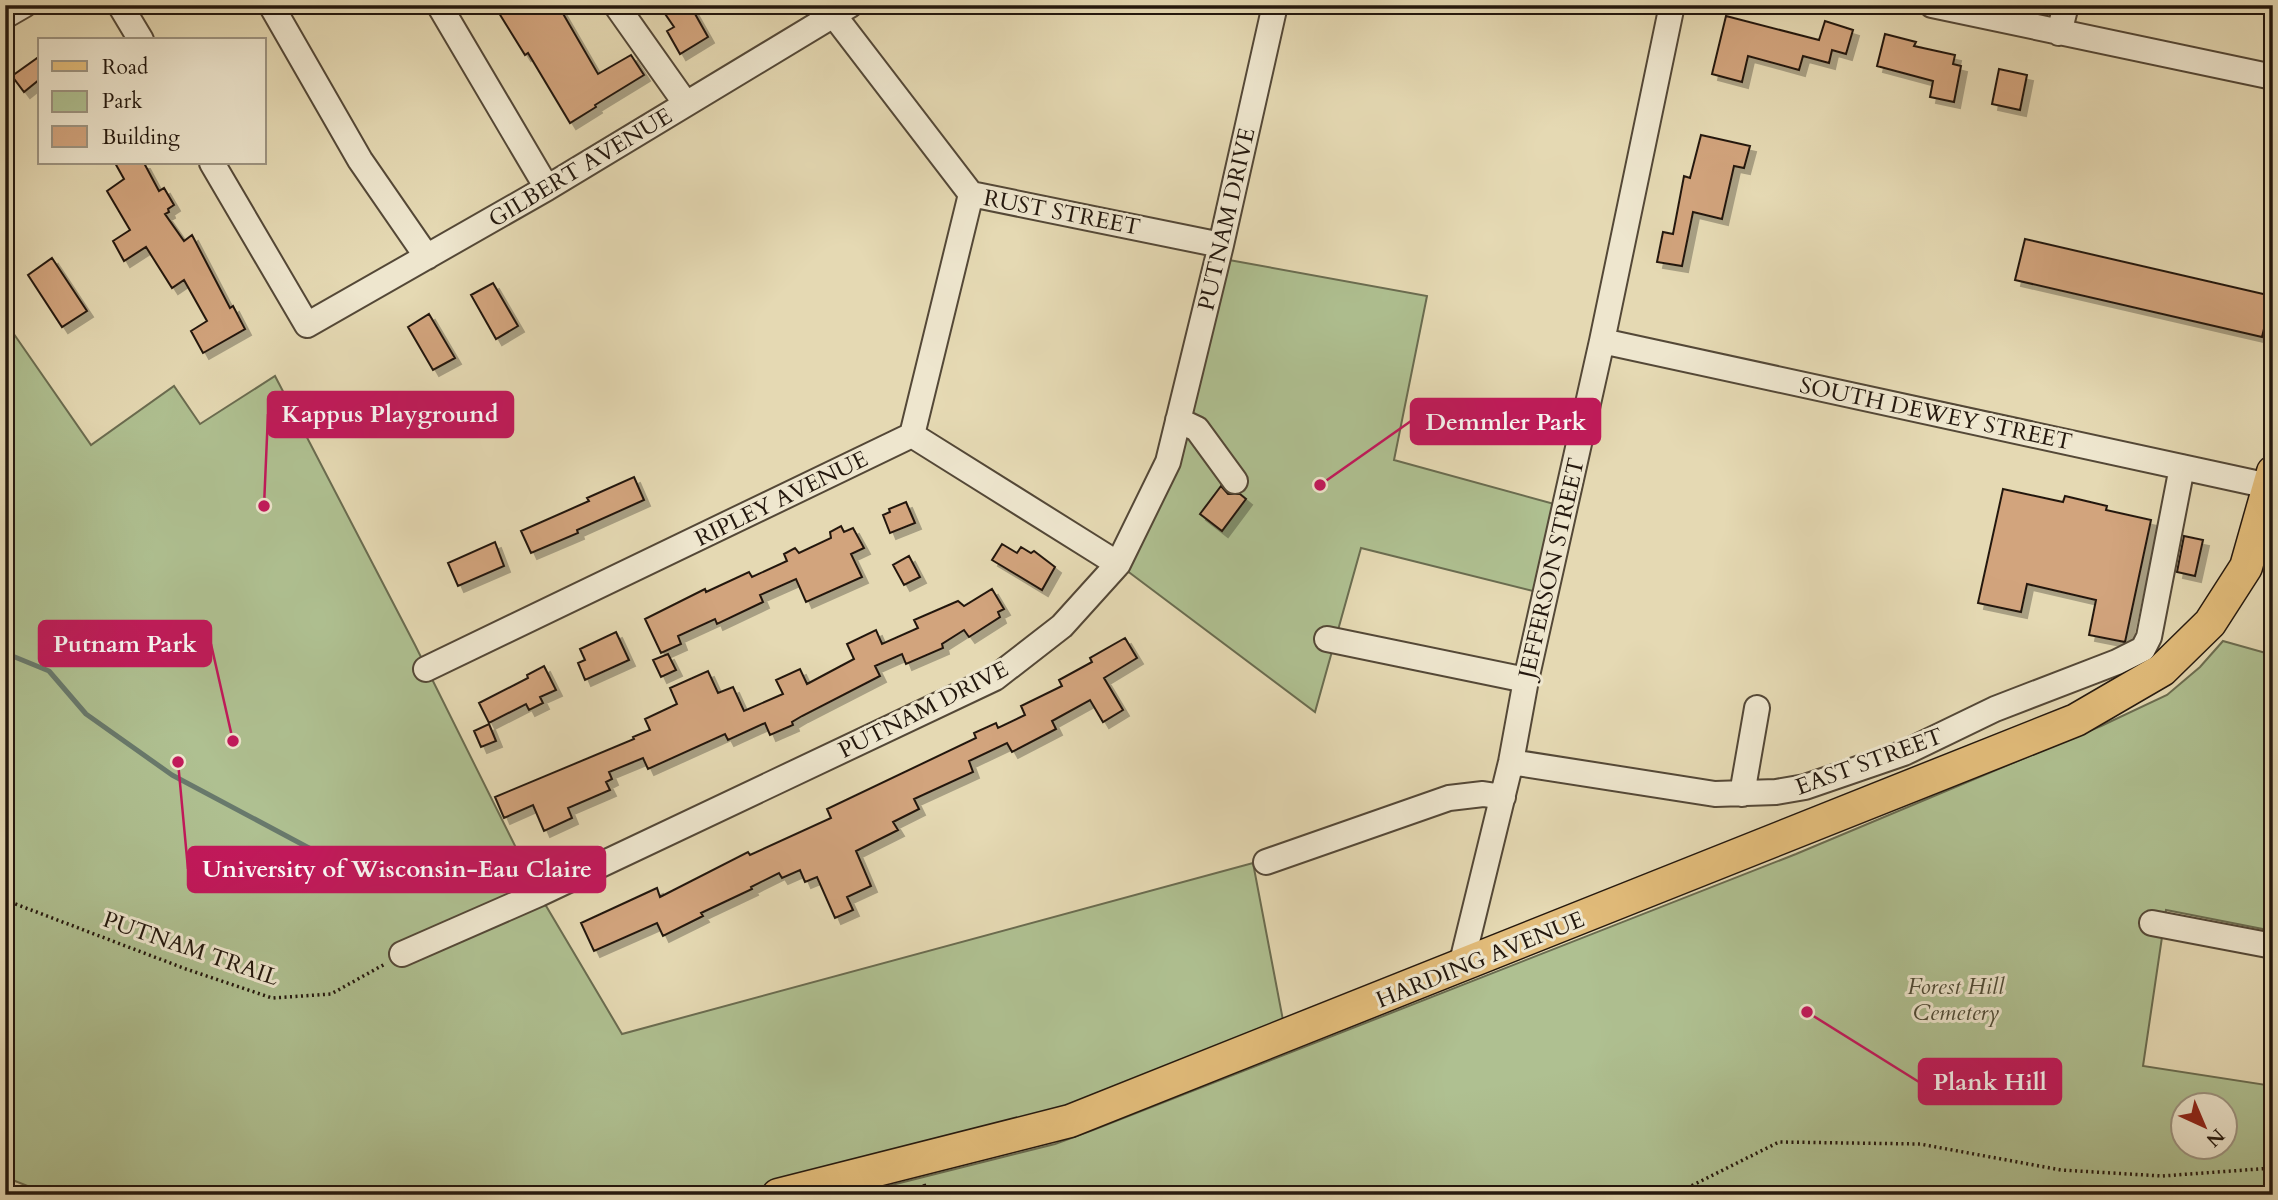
<svg xmlns="http://www.w3.org/2000/svg" width="2278" height="1200" viewBox="0 0 2278 1200" font-family="Cardo,serif">
<defs>
<filter id="shadow"><feDropShadow dx="6" dy="6" stdDeviation="0" flood-color="#0004"/></filter>
</defs>
<rect width="100%" height="100%" fill="#e5d9b3"/>
<filter id="stains"><feTurbulence type="fractalNoise" baseFrequency=".00286" numOctaves="4"/><feColorMatrix values="0 0 0 0 .2 0 0 0 0 .09 0 0 0 0 .02 0 0 0 .5 -.17"/></filter>
<radialGradient id="worn" r=".72"><stop offset=".6" stop-color="#630" stop-opacity="0"/><stop offset="1" stop-color="#630" stop-opacity=".3"/></radialGradient>
<path fill="#afc091" stroke="#6a6c50" stroke-width="2" fill-rule="evenodd" d="M1218,258L1427,296L1394,460L1565,507L1545,594L1361,548L1315,712L1118,564L1168,462Z
M9,327L91,445L174,386L200,424L275,376L415,645L539,894L622,1034L1253,863L1286,1036L1070,1121L778,1195H50L5,1177V329Z
M2223,641L2273,655V931L2166,910L2143,1066L2273,1086V1195H852L1055,1144L1093,1130L1796,854L2101,726L2167,695L2200,667ZM2184,1106H2226V1148H2184Z"/>
<g fill="none" stroke-linecap="round" stroke-linejoin="round">
<path stroke="#68796c" stroke-width="5" d="M5,653L49,671L86,714L172,775L324,856L365,873L383,875"/>
</g>
<path fill="#d2a47d" stroke="#24180e" stroke-width="2" filter="url(#shadow)" d="M494,5H558L598,74L631,55L644,75L595,105L596,107L570,123L528,53L525,55Z
M659,5H690L708,37L680,54L667,31L674,27Z
M1726,16L1819,40L1825,21L1853,30L1846,54L1832,50L1829,63L1803,56L1799,70L1748,56L1742,82L1712,74Z
M1885,34L1916,42L1914,46L1955,55L1953,64L1961,66L1954,102L1930,97L1933,81L1877,66Z
M40,56V79L24,92L12,76Z
M1999,69L2027,75L2020,110L1992,104Z
M1701,135L1750,146L1744,168L1734,166L1722,219L1693,212L1682,266L1657,262L1663,232L1673,234L1684,176L1690,178Z
M115,163H144L159,191L164,188L174,205L168,209L169,212L165,214L184,241L192,235L230,308L233,306L245,329L203,353L191,331L207,321L184,280L172,288L146,247L124,261L113,241L130,230L107,191L124,179Z
M2025,239L2272,296L2262,337L2015,280Z
M52,258L87,311L62,327L28,275Z
M493,283L518,326L496,339L471,295Z
M429,314L455,358L433,370L408,327Z
M634,477L644,500L577,530L578,533L531,553L521,531L589,501L587,498Z
M1221,486L1228,494H1240L1246,499L1222,531L1200,514Z
M2003,489L2063,502L2065,496L2107,506L2106,510L2151,520L2125,642L2089,635L2096,600L2027,584L2021,612L1978,603Z
M906,502L915,523L890,533L883,515L890,512L889,509Z
M841,526L844,532L853,528L864,548L851,554L862,577L806,602L796,579L760,595L763,602L717,624L715,619L678,636L681,644L661,653L645,619L705,589L706,592L749,572L752,577L787,561L784,554L795,548L799,553L831,538L830,532Z
M2184,536L2203,540L2195,576L2177,572Z
M495,542L504,566L458,586L448,563Z
M1002,544L1017,553L1021,547L1031,553L1034,551L1055,567L1042,590L992,560Z
M909,556L920,577L904,585L893,565Z
M992,589L1004,609L998,612L1000,617L969,637L964,630L942,644L943,648L906,664L902,654L875,666L880,676L802,716L792,722L793,725L770,735L765,723L728,740L725,734L648,769L643,758L609,772L612,779L606,782L610,790L568,808L572,818L544,831L533,805L504,818L495,797L634,739L633,737L650,730L645,719L677,704L670,688L708,671L718,693L733,687L744,711L783,694L776,680L800,669L807,684L854,659L847,644L876,630L882,644L918,628L914,620L958,601L964,606Z
M616,632L629,660L585,680L578,663L585,660L580,649Z
M1125,638L1137,658L1104,678L1123,710L1103,722L1090,700L1052,721L1056,729L1012,752L1007,743L969,761L973,772L914,799L919,809L893,822L898,830L856,851L871,886L847,897L853,910L835,918L817,877L805,882L800,870L782,878L779,873L751,887L752,889L701,913L703,916L663,936L657,923L594,951L581,923L657,888L660,897L748,852L750,855L831,818L827,809L976,738L974,733L996,723L998,728L1025,715L1021,706L1062,686L1059,680L1092,662L1090,658Z
M668,654L676,670L661,677L653,660Z
M544,666L556,690L540,697L543,703L529,710L526,704L489,723L479,703L528,678L527,675Z
M489,724L496,741L481,747L474,731Z"/>
<g fill="none" stroke-linecap="round" stroke-linejoin="round">
<defs>
<path id="minor" d="M120,5L141,40
M271,5L360,160L427,257
M439,5L547,188
M616,5L686,104
M826,5L971,194L1221,245
M1932,5L2273,77
M5,16L24,5
M2059,33L2066,5
M212,163L307,325L547,188L850,5
M1602,341L2269,486
M1178,420L1197,429L1235,481
M912,435L1118,564
M1327,639L1526,680
M2143,649L2149,637L2182,467
M426,669L912,435L971,194
M1511,762L1715,794L1776,792L1805,787L1904,753L1995,709L2117,662L2143,649
M1742,794L1757,708
M1266,862L1449,798L1483,794L1503,797
M2152,923L2273,946
M402,954L539,894L995,678L1062,626L1118,564L1168,462L1221,245L1275,5
M1461,966L1511,762L1526,680L1602,341L1672,5"/>
<path id="major" d="M778,1195L1070,1121L2076,720L2162,670L2210,623L2246,567L2273,472"/>
</defs>
<use href="#minor" stroke="#544837" stroke-width="28"/>
<use href="#major" stroke="#24180e" stroke-width="35"/>
<path stroke="#24180e" stroke-width="3.5" stroke-dasharray="2 3.5" stroke-linecap="butt" d="M5,900L186,969L272,998L331,994L385,964
M924,1184L928,1195
M1666,1195L1685,1189L1779,1142L1920,1144L2061,1170L2162,1176L2273,1168"/>
<use href="#minor" stroke="#eee6ce" stroke-width="24"/>
<use href="#major" stroke="#e2bc7a" stroke-width="32"/>
</g>
<g text-anchor="middle" stroke-width="6" stroke-linejoin="round" paint-order="stroke">
<g font-size="23" fill="#24180e" stroke="#eee6ce">
<text transform="translate(580 167) rotate(-31)" y="8">GILBERT AVENUE</text>
<text transform="translate(1062 212) rotate(11)" y="8">RUST STREET</text>
<text transform="translate(1226 219) rotate(-77)" y="8">PUTNAM DRIVE</text>
<text transform="translate(1936 413) rotate(12)" y="8">SOUTH DEWEY STREET</text>
<text transform="translate(781 498) rotate(-26)" y="8">RIPLEY AVENUE</text>
<text transform="translate(1551 568) rotate(-77)" y="8">JEFFERSON STREET</text>
<text transform="translate(923 709) rotate(-27)" y="8">PUTNAM DRIVE</text>
<text transform="translate(1869 761) rotate(-20)" y="8">EAST STREET</text>
<text transform="translate(191 948) rotate(19)" y="8">PUTNAM TRAIL</text>
<text transform="translate(1480 959) rotate(-22)" y="8">HARDING AVENUE</text>
</g>
<g font-size="23" font-style="italic" fill="#4e4a35" stroke="#eee6ce">
<text x="1956" y="994">Forest Hill<tspan x="1956" dy="26">Cemetery</tspan></text>
</g>
</g>
<path fill="none" stroke="#c2185b" stroke-width="2.5" d="M264 506L268 414M1320 485L1411 421M233 741L211 644M178 762L188 869M1807 1012L1919 1082"/>
<g fill="#c2185b" stroke="#eee6ce" stroke-width="2.5">
<circle cx="264" cy="506" r="7"/>
<circle cx="1320" cy="485" r="7"/>
<circle cx="233" cy="741" r="7"/>
<circle cx="178" cy="762" r="7"/>
<circle cx="1807" cy="1012" r="7"/>
</g>
<g fill="#c2185b" stroke="#c2185b" stroke-width="2.5">
<rect x="268" y="392" width="245" height="45" rx="7"/>
<rect x="1411" y="399" width="189" height="45" rx="7"/>
<rect x="39" y="621" width="172" height="45" rx="7"/>
<rect x="188" y="847" width="417" height="45" rx="7"/>
<rect x="1919" y="1059" width="142" height="45" rx="7"/>
</g>
<g font-size="24" text-anchor="middle" font-weight="bold" fill="#fff">
<text x="390" y="422">Kappus Playground</text>
<text x="1506" y="430">Demmler Park</text>
<text x="125" y="652">Putnam Park</text>
<text x="397" y="877">University of Wisconsin-Eau Claire</text>
<text x="1990" y="1090">Plank Hill</text>
</g>
<rect width="2278" height="1200" fill="none" stroke="#e5d9b3" stroke-width="28"/>
<rect x="7" y="7" width="2264" height="1186" fill="none" stroke="#24180e" stroke-width="3.5"/>
<rect x="14" y="14" width="2250" height="1172" fill="none" stroke="#24180e" stroke-width="2"/>
<rect x="38" y="38" width="228" height="126" fill="#eee6ce" stroke="#9d9481" stroke-width="2"/>
<rect x="52" y="61" width="35" height="10" fill="#e2bc7a" stroke="#9d9481" stroke-width="2"/>
<text x="102" y="74" font-size="21" fill="#24180e">Road</text>
<rect x="52" y="91" width="35" height="21" fill="#afc091" stroke="#9d9481" stroke-width="2"/>
<text x="102" y="108" font-size="21" fill="#24180e">Park</text>
<rect x="52" y="126" width="35" height="21" fill="#d2a47d" stroke="#9d9481" stroke-width="2"/>
<text x="102" y="144" font-size="21" fill="#24180e">Building</text>
<g transform="translate(2204 1126) rotate(136)"><circle r="33" fill="#eee6ce" stroke="#9d9481" stroke-width="2"/>
<path d="M0-5L12 26L0 18L-12 26Z" fill="#8f2418"/>
<text y="-10" font-size="19" font-weight="bold" text-anchor="middle" fill="#24180e">N</text>
</g>
<rect width="100%" height="100%" filter="url(#stains)"/>
<rect width="100%" height="100%" fill="url(#worn)"/>
</svg>
